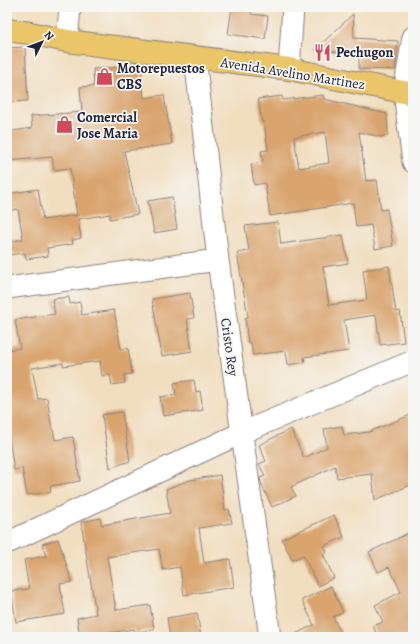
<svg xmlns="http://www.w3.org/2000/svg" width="420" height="644" viewBox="0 0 420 644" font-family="Alegreya,serif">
<rect width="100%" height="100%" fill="#f6f6f2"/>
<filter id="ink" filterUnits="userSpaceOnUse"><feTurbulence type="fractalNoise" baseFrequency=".025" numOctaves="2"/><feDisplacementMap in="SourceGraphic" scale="8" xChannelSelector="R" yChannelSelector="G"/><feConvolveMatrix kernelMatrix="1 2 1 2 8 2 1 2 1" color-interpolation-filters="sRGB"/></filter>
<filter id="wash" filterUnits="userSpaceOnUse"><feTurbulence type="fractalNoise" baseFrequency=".012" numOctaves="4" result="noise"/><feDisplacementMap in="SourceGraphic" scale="16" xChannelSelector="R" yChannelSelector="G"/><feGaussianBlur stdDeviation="0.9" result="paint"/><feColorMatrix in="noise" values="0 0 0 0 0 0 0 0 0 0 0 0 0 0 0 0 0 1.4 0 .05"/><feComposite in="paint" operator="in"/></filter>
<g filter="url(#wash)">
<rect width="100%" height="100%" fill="#f1debf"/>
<g id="blocks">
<path fill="#d9a46e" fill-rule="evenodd" d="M232,7H252L251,14L268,16L265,39L228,34Z
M353,14L354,38L398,41L395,70L359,69V54L315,50Z
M25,47L28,101L7,102V48Z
M141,63L144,98L164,95L172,144L124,151L138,214L110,219V214L78,219L81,238L72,240L73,244L47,248L48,256L26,259L25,253L7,255V242L23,239L18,209L7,211V194L38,189L43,220L77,215L70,168L54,170L52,157L7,161V132L32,128L31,116L82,112L80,87L94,86L93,69L126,67V64Z
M323,95L324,99L387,114L388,135L381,137L359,132L366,181L377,180L381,210L387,209L393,246L375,249L371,225L356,227L353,203L270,216L265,183L254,185L251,164L263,162L261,151L268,150L264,122H262L258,99L282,96L283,100ZM325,132L329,163L299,168L294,137Z
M172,197L177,229L154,233L148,201Z
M278,222L281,244L343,235L348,263L323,267L329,305L367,300L363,270L389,266L396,312L400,311L404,342L380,345L376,315L344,320L349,351L304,357L305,362L288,365L286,351L253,355L251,343H248L245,318L248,317L237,253L249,251L245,226Z
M190,293L194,318L187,319L192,351L162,356L152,299Z
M69,297L70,304L80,302L82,315L114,310L121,349L128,348L132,374L124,375L125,383L112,385L110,375L102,376L100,361L63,366V363L32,368L38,399L47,398L52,429H53L55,440L73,437L80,481L50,486L51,492L27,495L22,468L14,470L7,426V350L20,348L15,320L55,314L52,299Z
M194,380L196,392L200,391L203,410L163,416L160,397L176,395L174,383Z
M122,412L130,461L110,468L102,415Z
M413,414V484L375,500L372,474L337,478L335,466L291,487L296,496L272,507L261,483L260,478L265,476L259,464L266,461L259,445L291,429L304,458L327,447L324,429L342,426L344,435L369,432Z
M220,475L225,510L229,509L232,523L199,528L204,563L230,559L234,587L184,595L180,567L163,570L159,549L107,557L116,610L150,605L154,629L135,633L134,629L97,635L98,637H80L77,618L96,614L81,522L100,518L102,525L170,513L166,489L190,480Z
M334,515L344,537L324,546L327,552L323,554L334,578L318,586L303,555L292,560L282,539Z
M413,531V637H378L373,626L383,622L375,605L401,592L389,567L378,572L369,552Z
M58,539L72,582L60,584L65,614L16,622L11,591L29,589L24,560L46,556L42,544Z
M331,586L343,612L333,617L343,637H289L314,625L302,600Z
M197,613L201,637H170L167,618Z"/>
</g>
</g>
<g filter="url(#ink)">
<use href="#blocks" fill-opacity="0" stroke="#8a807d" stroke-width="1"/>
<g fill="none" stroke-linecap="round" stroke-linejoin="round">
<defs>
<path id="minor" d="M413,37L404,92L413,162
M67,41L70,7
M195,57L218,260L270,637
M289,69L293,7
M7,288L218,260
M7,543L241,433L413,361"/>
<path id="major" d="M7,30L30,33L67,41L289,69L413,94"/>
</defs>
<use href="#minor" stroke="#8a807d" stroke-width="23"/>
<use href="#major" stroke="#8a807d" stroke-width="24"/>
<use href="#minor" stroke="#fff" stroke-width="21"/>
<use href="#major" stroke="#ebc669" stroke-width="22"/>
</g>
</g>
<defs>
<symbol id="restaurant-bare" viewBox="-9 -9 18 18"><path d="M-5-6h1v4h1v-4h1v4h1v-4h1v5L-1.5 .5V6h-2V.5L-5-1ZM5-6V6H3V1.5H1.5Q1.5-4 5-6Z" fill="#d1495b" stroke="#f6f6f2" stroke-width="2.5" paint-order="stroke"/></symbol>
<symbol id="shop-bare" viewBox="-9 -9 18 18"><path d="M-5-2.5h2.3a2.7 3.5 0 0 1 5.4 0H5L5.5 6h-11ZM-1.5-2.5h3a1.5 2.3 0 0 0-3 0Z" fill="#d1495b" stroke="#f6f6f2" stroke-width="2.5" paint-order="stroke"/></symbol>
</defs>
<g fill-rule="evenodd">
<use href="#restaurant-bare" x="310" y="40" width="25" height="25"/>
<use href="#shop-bare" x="92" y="64" width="25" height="25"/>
<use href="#shop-bare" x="52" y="112" width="25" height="25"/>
</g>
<g text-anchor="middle" stroke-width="3.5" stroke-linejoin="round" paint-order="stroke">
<g font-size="14" font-weight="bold" fill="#22223b" stroke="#f6f6f2" text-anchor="start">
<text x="336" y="57">Pechugon</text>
<text x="117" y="73">Motorepuestos<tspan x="117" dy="16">CBS</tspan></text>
<text x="77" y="122">Comercial<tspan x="77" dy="16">Jose Maria</tspan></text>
</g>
<g font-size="14" fill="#22223b" stroke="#f6f6f2">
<text transform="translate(293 73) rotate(9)" y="5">Avenida Avelino Martinez</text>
<text transform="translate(230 347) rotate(82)" y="5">Cristo Rey</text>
</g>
</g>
<rect width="420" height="644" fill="none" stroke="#f6f6f2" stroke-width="24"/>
<g transform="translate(42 42) rotate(48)" stroke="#f6f6f2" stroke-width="3" paint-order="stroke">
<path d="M0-3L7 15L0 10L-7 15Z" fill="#22223b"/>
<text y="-6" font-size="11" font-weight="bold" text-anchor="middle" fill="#22223b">N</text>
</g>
</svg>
